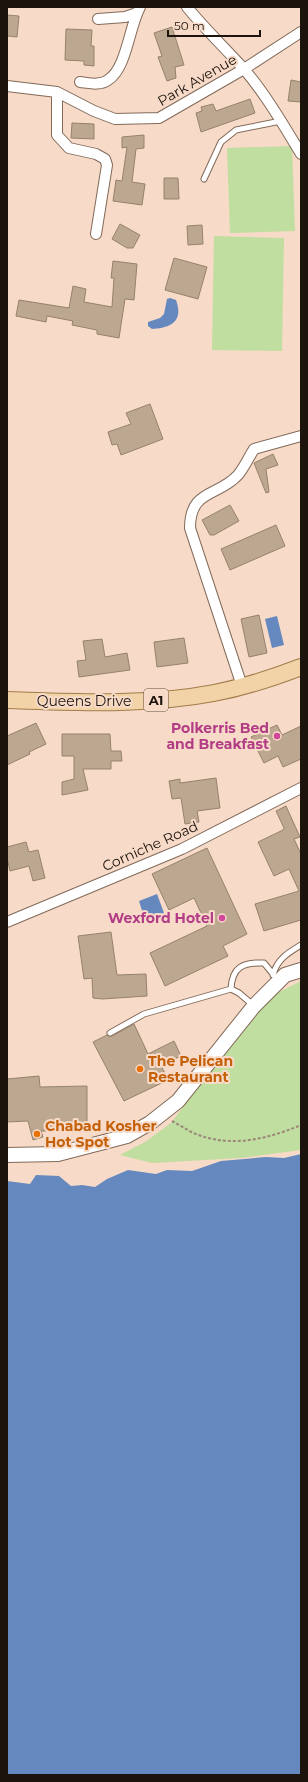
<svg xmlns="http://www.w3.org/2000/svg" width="308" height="1782" viewBox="0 0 308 1782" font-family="Montserrat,sans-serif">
<rect width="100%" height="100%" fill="#f7dac8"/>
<path fill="#bfde9f" d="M292,146L295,231L230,233L227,148Z
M214,236L284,238L282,351L212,350Z
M301,981V1150L240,1158L152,1163L120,1155L145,1142L171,1123L256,1008L273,995Z"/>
<path fill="#6589bf" d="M170,298L176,300C184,322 170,328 152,329L148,326V322L160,318L164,314L167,299Z
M277,616L284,645L272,648L265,619Z
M157,894L164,913L145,920L139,901Z
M301,1154V1775H7V1181L30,1184L36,1175L59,1176L71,1186L82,1185L95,1187L107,1179L128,1170L156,1174L167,1170L192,1171L221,1161L266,1157L284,1158Z"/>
<path fill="#bca790" stroke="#96826c" d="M7,15L19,16L17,37L7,36Z
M172,27L184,65L175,67L176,78L167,81L158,57L162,56L154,33Z
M66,29L92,30L91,46H94V66L84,65V61L65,60Z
M291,80L301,82V102L288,101Z
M250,99L255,113L201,132L196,113L202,111L201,107L213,104L216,111Z
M72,123L94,124V139L71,138Z
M144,135V148L136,149L132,182L145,184L142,205L113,201L116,180L122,181L127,147L122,148V137Z
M164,178H178L179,199H164Z
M120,224L140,235L133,248H127L112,239Z
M202,225L203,244L188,245L187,226Z
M174,258L207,267L198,299L165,290Z
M113,261L137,264L134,300L125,299L119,338L97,334V330L72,325L73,321L47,316L46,322L16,316L19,300L69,308L73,286L86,289L84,302L112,307L114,278H111Z
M150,404L163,439L121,455L117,444L112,445L108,432L131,424L126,413Z
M273,454L278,465L266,469L269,492L266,493L254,463Z
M230,505L239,521L214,535H210L202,520Z
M276,525L285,546L230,570L221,549Z
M259,615L267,653L249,657L241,619Z
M184,638L188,663L157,667L154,642Z
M102,639L105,657L127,653L130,670L79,677L77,661L86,660L83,641Z
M36,723L46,744L29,752L30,754L7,765V736Z
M277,725L282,735L301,726V759L283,767L278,756L264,763L251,737Z
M62,734H110L111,751H121L122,761H111V769H83L88,790L62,795V782L74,779V756H62Z
M216,778L220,808L197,811L199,822L185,824L181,798L172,799L169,781L180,779V783Z
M286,806L300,837L294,839L301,854V920L264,931L255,904L299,891L289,869L274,876L258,842L283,830L284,828L276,811Z
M26,842L29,852L38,850L45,878L33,881L29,866L10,871L7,858V847Z
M207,848L247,934L223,946L228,956L165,986L150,953L207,926L194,898L169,910L152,874Z
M111,932L117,975L146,974L147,996L102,999L93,998L92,978L84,979L78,936Z
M134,1024L148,1054L174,1041L181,1056L161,1065L168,1080L124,1101L93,1042L107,1035L112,1036Z
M39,1076L40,1087L87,1086V1131H41L43,1137L33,1140L28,1121L7,1122V1079Z"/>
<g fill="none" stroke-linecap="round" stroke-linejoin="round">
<defs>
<path id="service" d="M204,179L221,142L236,130L281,121
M273,975C277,959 288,953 301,945
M231,989C232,967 243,962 264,963L273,974
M110,1033L144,1014L231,989L239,993L253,1005"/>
<path id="minor" d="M187,7C204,28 224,47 243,68C265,93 284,126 301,154
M98,19L125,17L137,13
M80,82C89,83 100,86 108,80C127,68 129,27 140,7
M7,86L57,92L94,111L115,119L159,118L244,69L301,32
M57,92V135L69,148L96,154L105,159L107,165L96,234
M242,686L190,528C190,489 218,497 238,475C244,468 249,457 254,449L301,436
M7,922L182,849L301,788"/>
<path id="secondary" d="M7,1155L58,1154L127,1136L150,1123L178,1101L254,1006L285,975L301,970"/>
<path id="primary" d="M7,700C75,702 146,706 214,693C240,688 275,677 301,667"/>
</defs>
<use href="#service" stroke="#826a59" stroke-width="7"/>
<use href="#minor" stroke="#826a59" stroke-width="12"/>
<use href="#secondary" stroke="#826a59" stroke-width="16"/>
<use href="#primary" stroke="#a27c4b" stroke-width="18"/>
<path stroke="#9b8679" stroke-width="2" stroke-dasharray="3 2" stroke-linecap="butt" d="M172,1121C180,1125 188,1131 196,1134C231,1148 268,1139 301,1125"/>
<use href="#service" stroke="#fff" stroke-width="5"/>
<use href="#minor" stroke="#fff" stroke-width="10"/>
<use href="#secondary" stroke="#fff" stroke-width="14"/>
<use href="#primary" stroke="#f2d2a7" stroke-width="16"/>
</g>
<g fill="#d1479c" stroke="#f7dac8" stroke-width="1.5">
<circle cx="277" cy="736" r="4"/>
<circle cx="222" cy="918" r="4"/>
</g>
<g fill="#e8710a" stroke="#f7dac8" stroke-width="1.5">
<circle cx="140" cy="1069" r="4"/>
<circle cx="37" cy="1134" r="4"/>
</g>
<g text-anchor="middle" stroke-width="4" stroke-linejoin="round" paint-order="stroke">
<rect fill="#f7dac8" stroke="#5e4f44" stroke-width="1" x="144" y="689" width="24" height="22" rx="3"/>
<g font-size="13" font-weight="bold" fill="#1c130c">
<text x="156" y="705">A1</text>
</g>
<g font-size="14" fill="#1c130c" stroke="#f7dac8">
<text transform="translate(197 80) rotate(-30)" y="5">Park Avenue</text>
<text x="84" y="706">Queens Drive</text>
<text transform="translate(150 846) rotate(-24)" y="5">Corniche Road</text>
</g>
<g font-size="14" font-weight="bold" fill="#b23c85" stroke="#f7dac8" text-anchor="end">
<text x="269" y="733">Polkerris Bed<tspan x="269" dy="16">and Breakfast</tspan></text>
<text x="214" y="923">Wexford Hotel</text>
</g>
<g font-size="14" font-weight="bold" fill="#c56008" stroke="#f7dac8" text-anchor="start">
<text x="148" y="1066">The Pelican<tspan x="148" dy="16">Restaurant</tspan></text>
<text x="45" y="1131">Chabad Kosher<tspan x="45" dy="16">Hot Spot</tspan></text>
</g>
</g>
<rect width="308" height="1782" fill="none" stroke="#1c130c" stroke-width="16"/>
<path d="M168 30v6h92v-6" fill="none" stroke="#1c130c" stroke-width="2"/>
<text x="174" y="30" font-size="12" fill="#1c130c" stroke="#f7dac8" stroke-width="3" paint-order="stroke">50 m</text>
</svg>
